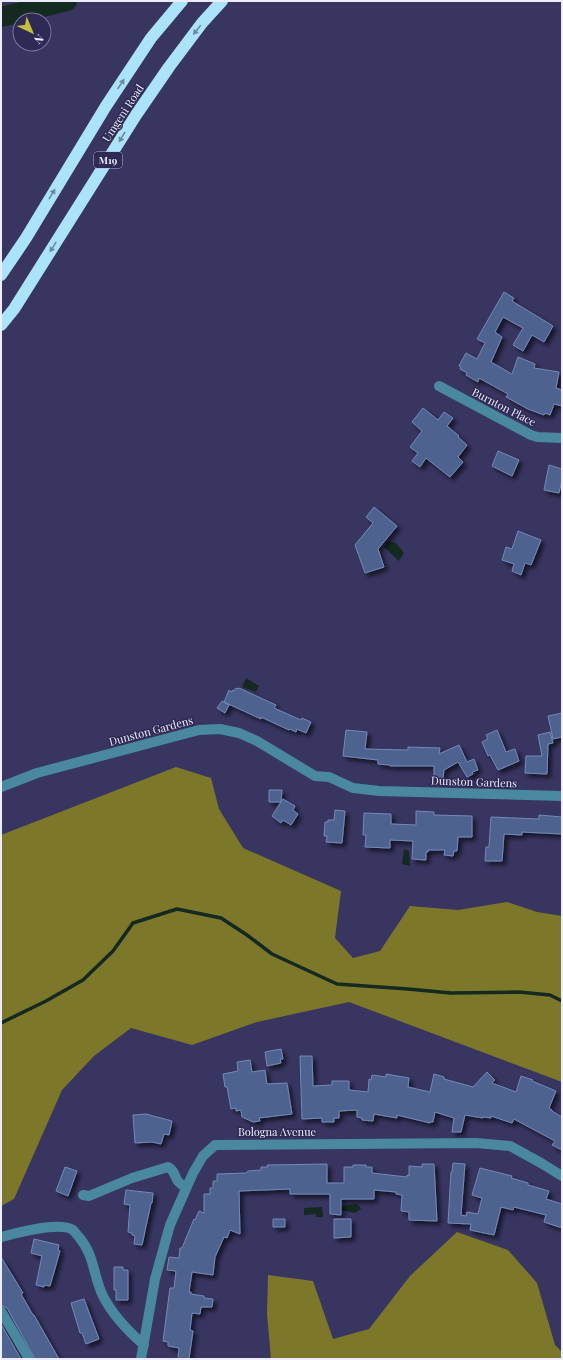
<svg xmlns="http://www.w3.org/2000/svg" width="563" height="1360" viewBox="0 0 563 1360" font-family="'Playfair Display',serif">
<defs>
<filter id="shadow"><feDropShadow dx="3.5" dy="3.5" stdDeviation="2" flood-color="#0009"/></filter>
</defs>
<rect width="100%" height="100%" fill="#383561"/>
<path fill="#7d772a" d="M176,767L211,778L219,809L243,848L341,891L335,938L353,958L380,951L410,906L458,910L507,902L537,912L562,916V1082L349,1002L257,1022L192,1045L131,1028L94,1056L62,1090L14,1199L1,1206V835Z
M457,1232L508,1250L537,1283L555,1345L562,1352V1359H271L267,1314L268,1275L313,1281L333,1339L369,1329L410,1276Z"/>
<path fill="#142920" d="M388,541L396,543L404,553L399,561L384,547Z
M246,678L259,686L256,692L242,687Z
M404,849L409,851L410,866L402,864Z
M356,1204L359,1206L361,1209L355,1213L341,1210L343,1206Z
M322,1207L323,1217H316V1214L304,1215V1208Z"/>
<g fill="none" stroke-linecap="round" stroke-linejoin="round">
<path stroke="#142920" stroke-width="3.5" d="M1,1023L46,1001L83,980L113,951L133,923L177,909L221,918L247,935L272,954L337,984L408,989L451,993L519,992L550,995L562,1001"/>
<path stroke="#142920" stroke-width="20" d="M1,17L67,1"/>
</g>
<path fill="#4e628e" stroke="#7389b8" filter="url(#shadow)" d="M504,292L514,298L512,301L553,326L544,342L532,335L523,351L513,345L523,328L503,317L495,332L502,337L491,362L512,374L518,357L535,364L534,368L559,372L556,388L562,390V406L554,404L550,415L545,413L544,415L528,409L506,397L508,394L479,378L478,382L466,375L467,373L460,369L461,367L459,366L466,353L477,359L485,343L477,339Z
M423,408L438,420L444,412L453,418L447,426L459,436L458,437L467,445L458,457L463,462L450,477L426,458L420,467L412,461L418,453L410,447L422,431L412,422Z
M498,451L519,460L512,476L492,466Z
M549,465L562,469V480L559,493L544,490Z
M374,507L397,526L378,549L384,567L365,573L355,545L373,523L366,517Z
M518,531L541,540L531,565L525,563L521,575L512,571L514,564L502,560L506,547L512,549Z
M236,688L238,689L239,688L276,705L274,708L301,720L302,718L311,722L306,733L297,729L296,732L290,729L289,730L261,717V719L224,702L229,690L232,692L233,690L234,691Z
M222,701L229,705L225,713L217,708Z
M562,713V737L553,739L548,716Z
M346,730L367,732L365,749L408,750V747L440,748L439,754L459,745L467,762L474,759L478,770L472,772L473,774L467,777L458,762L444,770L443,778H434V766H390V765L378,764V760L343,756Z
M497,730L506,752L515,749L519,761L498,770L490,755L488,756L482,742L488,739L486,735Z
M550,732L553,743L548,744L547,774L525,773L526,756H542L538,735Z
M269,790H282L281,802L283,799L295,806L293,810L298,814L291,825L283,820L281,823L272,816L281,802H269Z
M335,810L345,811L342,843L326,842L327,836H324L325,822H328V820H334Z
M416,811L434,812V815L472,816V837H458L457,851H454L453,856L444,855L445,850H428V852H426V860L412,859L413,841L390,840V848L365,847L366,835H363L364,813L391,814V824L416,825Z
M539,815L562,817V834L522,832V835L504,834L502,861H485L486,847H489L491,817L539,819Z
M281,1049L283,1059H280L281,1063L267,1066L265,1052Z
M300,1056H312L313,1086L332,1085V1081H349V1090L368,1092L369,1079L371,1080L372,1075L386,1077V1074L409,1078L408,1087L430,1092L434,1074L444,1077V1079L473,1087L487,1072L495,1080L492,1083L516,1092L521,1076L533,1080L532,1081L556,1091L549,1108L552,1110V1111L562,1117V1150L552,1145L555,1141L514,1119L512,1123L491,1116V1118L483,1117V1118L465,1115L461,1132H452L454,1118L435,1112L433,1122H430V1123L397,1115V1118L374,1114L373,1121L362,1120V1118L357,1117V1110L339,1111V1118H334V1122H322V1118L302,1119Z
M250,1060L252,1072L265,1070L267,1084L287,1083L292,1114L259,1118L260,1121L253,1122L242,1117L241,1110L236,1111V1108L231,1109L227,1087H225L223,1074L238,1071L237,1062Z
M146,1114L172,1121L169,1135L164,1134L161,1144L152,1142L135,1143L133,1115Z
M453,1163L465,1164L461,1215L466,1216L467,1212L478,1214L482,1198L472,1195L480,1168L512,1176L511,1178L528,1183V1185L549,1191L546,1199L562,1204V1228L544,1222L546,1215L514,1207L513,1210L501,1207L494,1235L470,1230L471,1224L448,1223L451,1172H452Z
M327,1164V1183H344V1167H353V1165H366V1167H372V1173L407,1177V1175L409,1176V1166L422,1167V1164H434L437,1221L409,1220V1212L401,1211L402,1195L396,1194V1192L374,1190V1199H341V1215L330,1214V1194H290V1189L239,1191L240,1234L230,1230L227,1238L224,1237L215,1257L213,1275L192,1272L189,1292H191V1294L204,1296V1298L213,1299L212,1307H201L200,1314L192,1313L190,1330L193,1331L189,1359H178L179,1348L168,1346V1342L163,1341L170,1288H174L176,1271L167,1270L169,1257L179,1258L180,1248H182L194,1219L195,1220L199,1211L204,1213V1194H210V1188H213V1181H217V1174L246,1173L248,1171L261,1170V1167H268L267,1165Z
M65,1167L77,1171L68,1196L56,1191Z
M126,1190L153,1193L152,1203H151L142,1245L134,1244L135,1236L132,1235V1233L128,1232L130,1205L124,1204Z
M273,1219H285V1227H273Z
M334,1219H351V1237L334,1238Z
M34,1239L59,1245L58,1250L60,1251L50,1286L44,1285V1287L36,1285L42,1256L31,1253Z
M1,1257L23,1293L21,1294L33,1315H34L59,1359H35L7,1308L1,1305Z
M114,1267H123V1270H128V1300H116V1290H114Z
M84,1299L99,1339L86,1344L82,1333H80L71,1303Z
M1,1324L21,1359H1Z"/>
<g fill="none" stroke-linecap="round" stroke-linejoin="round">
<path stroke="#49889f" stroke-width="10" d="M439,386L531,435L537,437L562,438
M1,787L37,773L199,730L220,729L239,733L257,741L315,776L329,777L353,788L379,791L562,796
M83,1195L89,1196L132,1178L168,1167C178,1172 172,1181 186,1187
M1,1237C17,1233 59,1221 73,1230C75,1232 77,1235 79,1237C95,1256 93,1276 103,1296C113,1316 128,1331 144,1345
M1,1311L29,1359
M141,1359L155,1279L170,1225L193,1173L203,1156L215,1145L476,1143L510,1146L541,1163L562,1176"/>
<path stroke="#abe4fa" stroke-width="12" d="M1,275L26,238L106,106L151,38L182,1
M1,325L14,309L136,115L169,67L202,23L222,1"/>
</g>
<defs><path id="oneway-solid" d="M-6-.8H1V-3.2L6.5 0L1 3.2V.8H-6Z"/></defs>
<g fill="#6c87a8">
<use href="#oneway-solid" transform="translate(197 30) rotate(128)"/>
<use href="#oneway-solid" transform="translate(121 84) rotate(-56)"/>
<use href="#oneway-solid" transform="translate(122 137) rotate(121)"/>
<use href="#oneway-solid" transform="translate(52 194) rotate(-59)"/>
<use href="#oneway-solid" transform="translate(53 247) rotate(122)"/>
</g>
<g text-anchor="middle" stroke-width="3" stroke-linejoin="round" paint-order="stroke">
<rect fill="#2e2a55" stroke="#b3b2cb" stroke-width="1" x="94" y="152" width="28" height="16" rx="3"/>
<g font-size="10" font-weight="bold" fill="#ececfd">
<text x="108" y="164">M19</text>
</g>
<g font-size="11" fill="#ececfd" stroke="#2e2a55">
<text transform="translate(123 113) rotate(-57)" y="4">Umgeni Road</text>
<text transform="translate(504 407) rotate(27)" y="4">Burnton Place</text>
<text transform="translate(151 731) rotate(-15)" y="4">Dunston Gardens</text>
<text transform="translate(474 782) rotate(2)" y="4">Dunston Gardens</text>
<text x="277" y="1136">Bologna Avenue</text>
</g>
</g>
<rect width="563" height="1360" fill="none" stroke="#ececfd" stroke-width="4"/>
<g transform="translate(32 32) rotate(136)"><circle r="19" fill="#2e2a55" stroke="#7a7898"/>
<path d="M0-3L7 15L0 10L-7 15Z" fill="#c6bc3d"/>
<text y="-6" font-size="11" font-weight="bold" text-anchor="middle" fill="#ececfd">N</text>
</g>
</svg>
